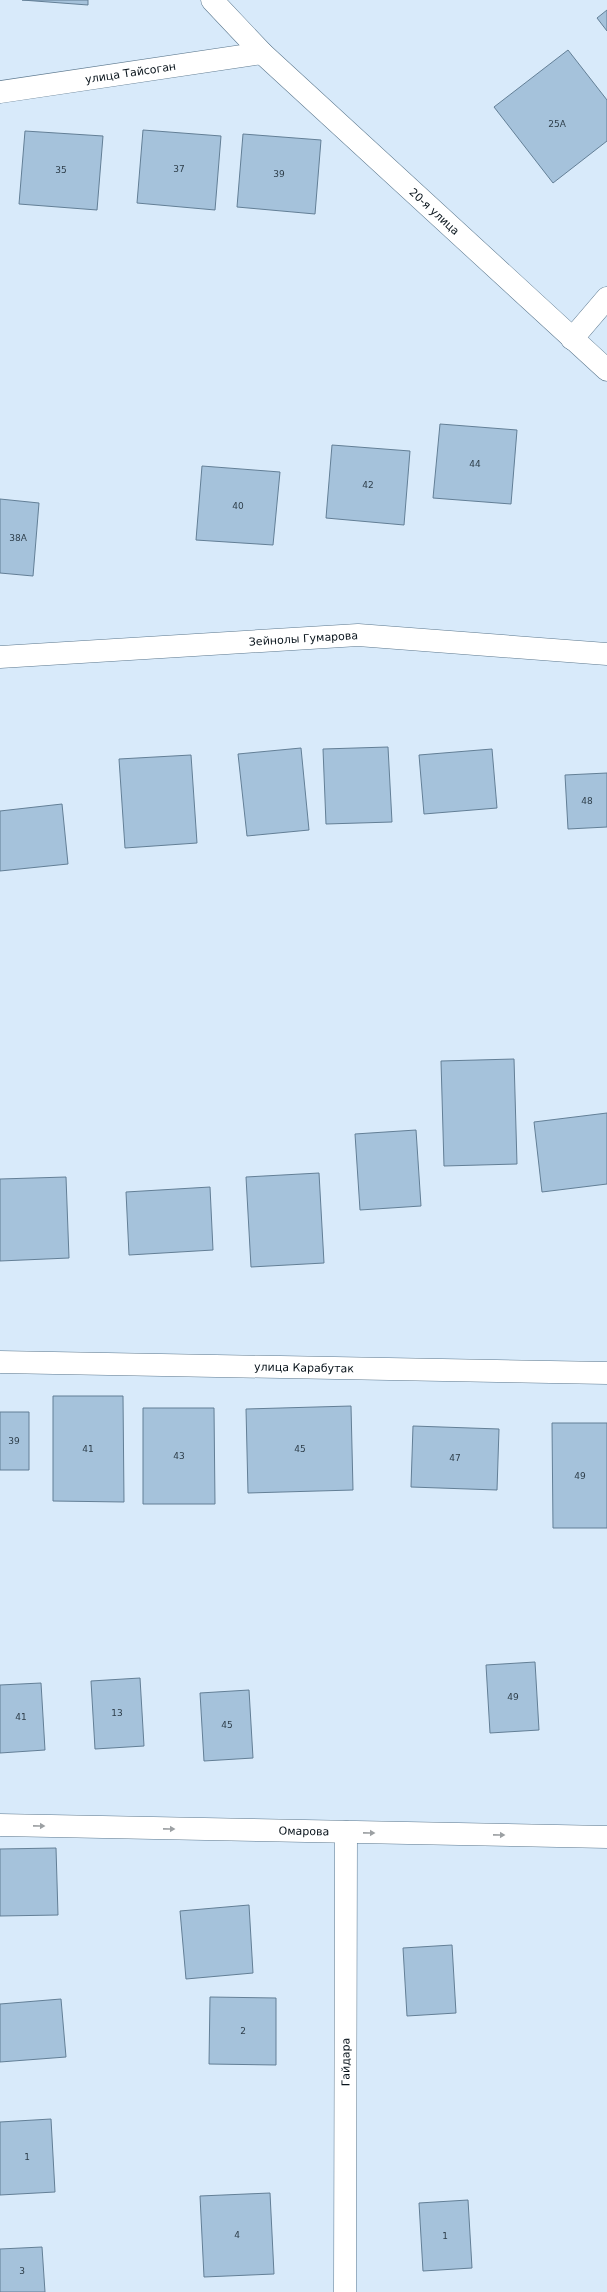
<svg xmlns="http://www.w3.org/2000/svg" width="607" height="2292" viewBox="0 0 607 2292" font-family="'DejaVu Sans',sans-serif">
<rect width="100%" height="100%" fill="#d8eafa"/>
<path fill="#a5c2db" stroke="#637f96" d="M22,0H88V5Z
M607,10V31L597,18Z
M568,50L607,100V141L553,183L494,107Z
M143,130L221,136L215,210L137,203Z
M25,131L103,136L97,210L19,204Z
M243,134L321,140L315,214L237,207Z
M440,424L517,430L511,504L433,498Z
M332,445L410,451L404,525L326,518Z
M202,466L280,472L273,545L196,540Z
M0,499L39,503L33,576L0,573Z
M388,747L392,822L326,824L323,749Z
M301,748L309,830L247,836L238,754Z
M492,749L497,808L424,814L419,755Z
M191,755L197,843L125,848L119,759Z
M607,773V827L568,829L565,775Z
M62,804L68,864L0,871V811Z
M514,1059L517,1164L444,1166L441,1061Z
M607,1113V1184L542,1192L534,1122Z
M416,1130L421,1206L360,1210L355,1134Z
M319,1173L324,1263L251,1267L246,1177Z
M66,1177L69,1258L0,1261V1179Z
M210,1187L213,1250L129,1255L126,1192Z
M53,1396H123L124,1502L53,1501Z
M351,1406L353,1490L248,1493L246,1409Z
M143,1408H214L215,1504H143Z
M0,1412H29V1470H0Z
M552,1423H607V1528H553Z
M413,1426L499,1429L497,1490L411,1487Z
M535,1662L539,1730L490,1733L486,1665Z
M140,1678L144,1746L95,1749L91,1681Z
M41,1683L45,1750L0,1753V1685Z
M249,1690L253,1758L204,1761L200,1693Z
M56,1848L58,1915L0,1916V1849Z
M249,1905L253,1973L186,1979L180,1911Z
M452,1945L456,2013L407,2016L403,1948Z
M210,1997L276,1998V2065L209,2064Z
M61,1999L66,2057L0,2062V2004Z
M51,2119L55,2192L0,2195V2122Z
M270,2193L274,2274L204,2277L200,2196Z
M468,2200L472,2268L423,2271L419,2203Z
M42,2247L45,2292H0V2249Z"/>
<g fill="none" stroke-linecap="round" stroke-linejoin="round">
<defs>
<g id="minor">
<path id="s1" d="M212,0L262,53L607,370"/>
<path id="s2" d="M0,92L262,53"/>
<path d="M572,339L607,298"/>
<path id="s3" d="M0,657L358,635L607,654"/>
<path id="s4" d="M0,1362L607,1373"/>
<path id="s5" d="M0,1825L607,1837"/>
<path id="s6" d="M345,2292L346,1832"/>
</g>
</defs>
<use href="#minor" stroke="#5c788e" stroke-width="23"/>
<use href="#minor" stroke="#fff" stroke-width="22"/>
</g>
<defs><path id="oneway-solid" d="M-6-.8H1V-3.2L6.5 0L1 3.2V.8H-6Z"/></defs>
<g fill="#9ca0a3">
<use href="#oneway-solid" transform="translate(39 1826) rotate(1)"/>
<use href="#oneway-solid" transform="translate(169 1829) rotate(1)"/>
<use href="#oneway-solid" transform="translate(369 1833) rotate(1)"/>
<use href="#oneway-solid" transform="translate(499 1835) rotate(1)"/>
</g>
<g text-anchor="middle" stroke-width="3" stroke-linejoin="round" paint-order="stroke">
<g font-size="9" fill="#2e3e4a">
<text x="557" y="127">25А</text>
<text x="179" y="172">37</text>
<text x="61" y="173">35</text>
<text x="279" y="177">39</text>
<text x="475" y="467">44</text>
<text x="368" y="488">42</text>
<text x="238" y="509">40</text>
<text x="18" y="541">38А</text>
<text x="587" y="804">48</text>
<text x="14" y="1444">39</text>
<text x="88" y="1452">41</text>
<text x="300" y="1452">45</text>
<text x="179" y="1459">43</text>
<text x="455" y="1461">47</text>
<text x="580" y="1479">49</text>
<text x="513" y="1700">49</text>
<text x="117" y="1716">13</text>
<text x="21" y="1720">41</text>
<text x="227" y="1728">45</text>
<text x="243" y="2034">2</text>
<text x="27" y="2160">1</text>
<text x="237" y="2238">4</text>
<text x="445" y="2239">1</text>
<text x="22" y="2274">3</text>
</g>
<g font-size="11" fill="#07121a" stroke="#eff6fb">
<text dy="4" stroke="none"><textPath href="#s2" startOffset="132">улица Тайсоган</textPath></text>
<text dy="4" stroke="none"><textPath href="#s1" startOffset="307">20-я улица</textPath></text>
<text dy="4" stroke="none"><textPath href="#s3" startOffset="304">Зейнолы Гумарова</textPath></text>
<text dy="4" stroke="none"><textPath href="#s4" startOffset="304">улица Карабутак</textPath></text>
<text dy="4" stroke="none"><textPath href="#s5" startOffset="304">Омарова</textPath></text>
<text dy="4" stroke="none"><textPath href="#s6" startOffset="230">Гайдара</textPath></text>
</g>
</g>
</svg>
